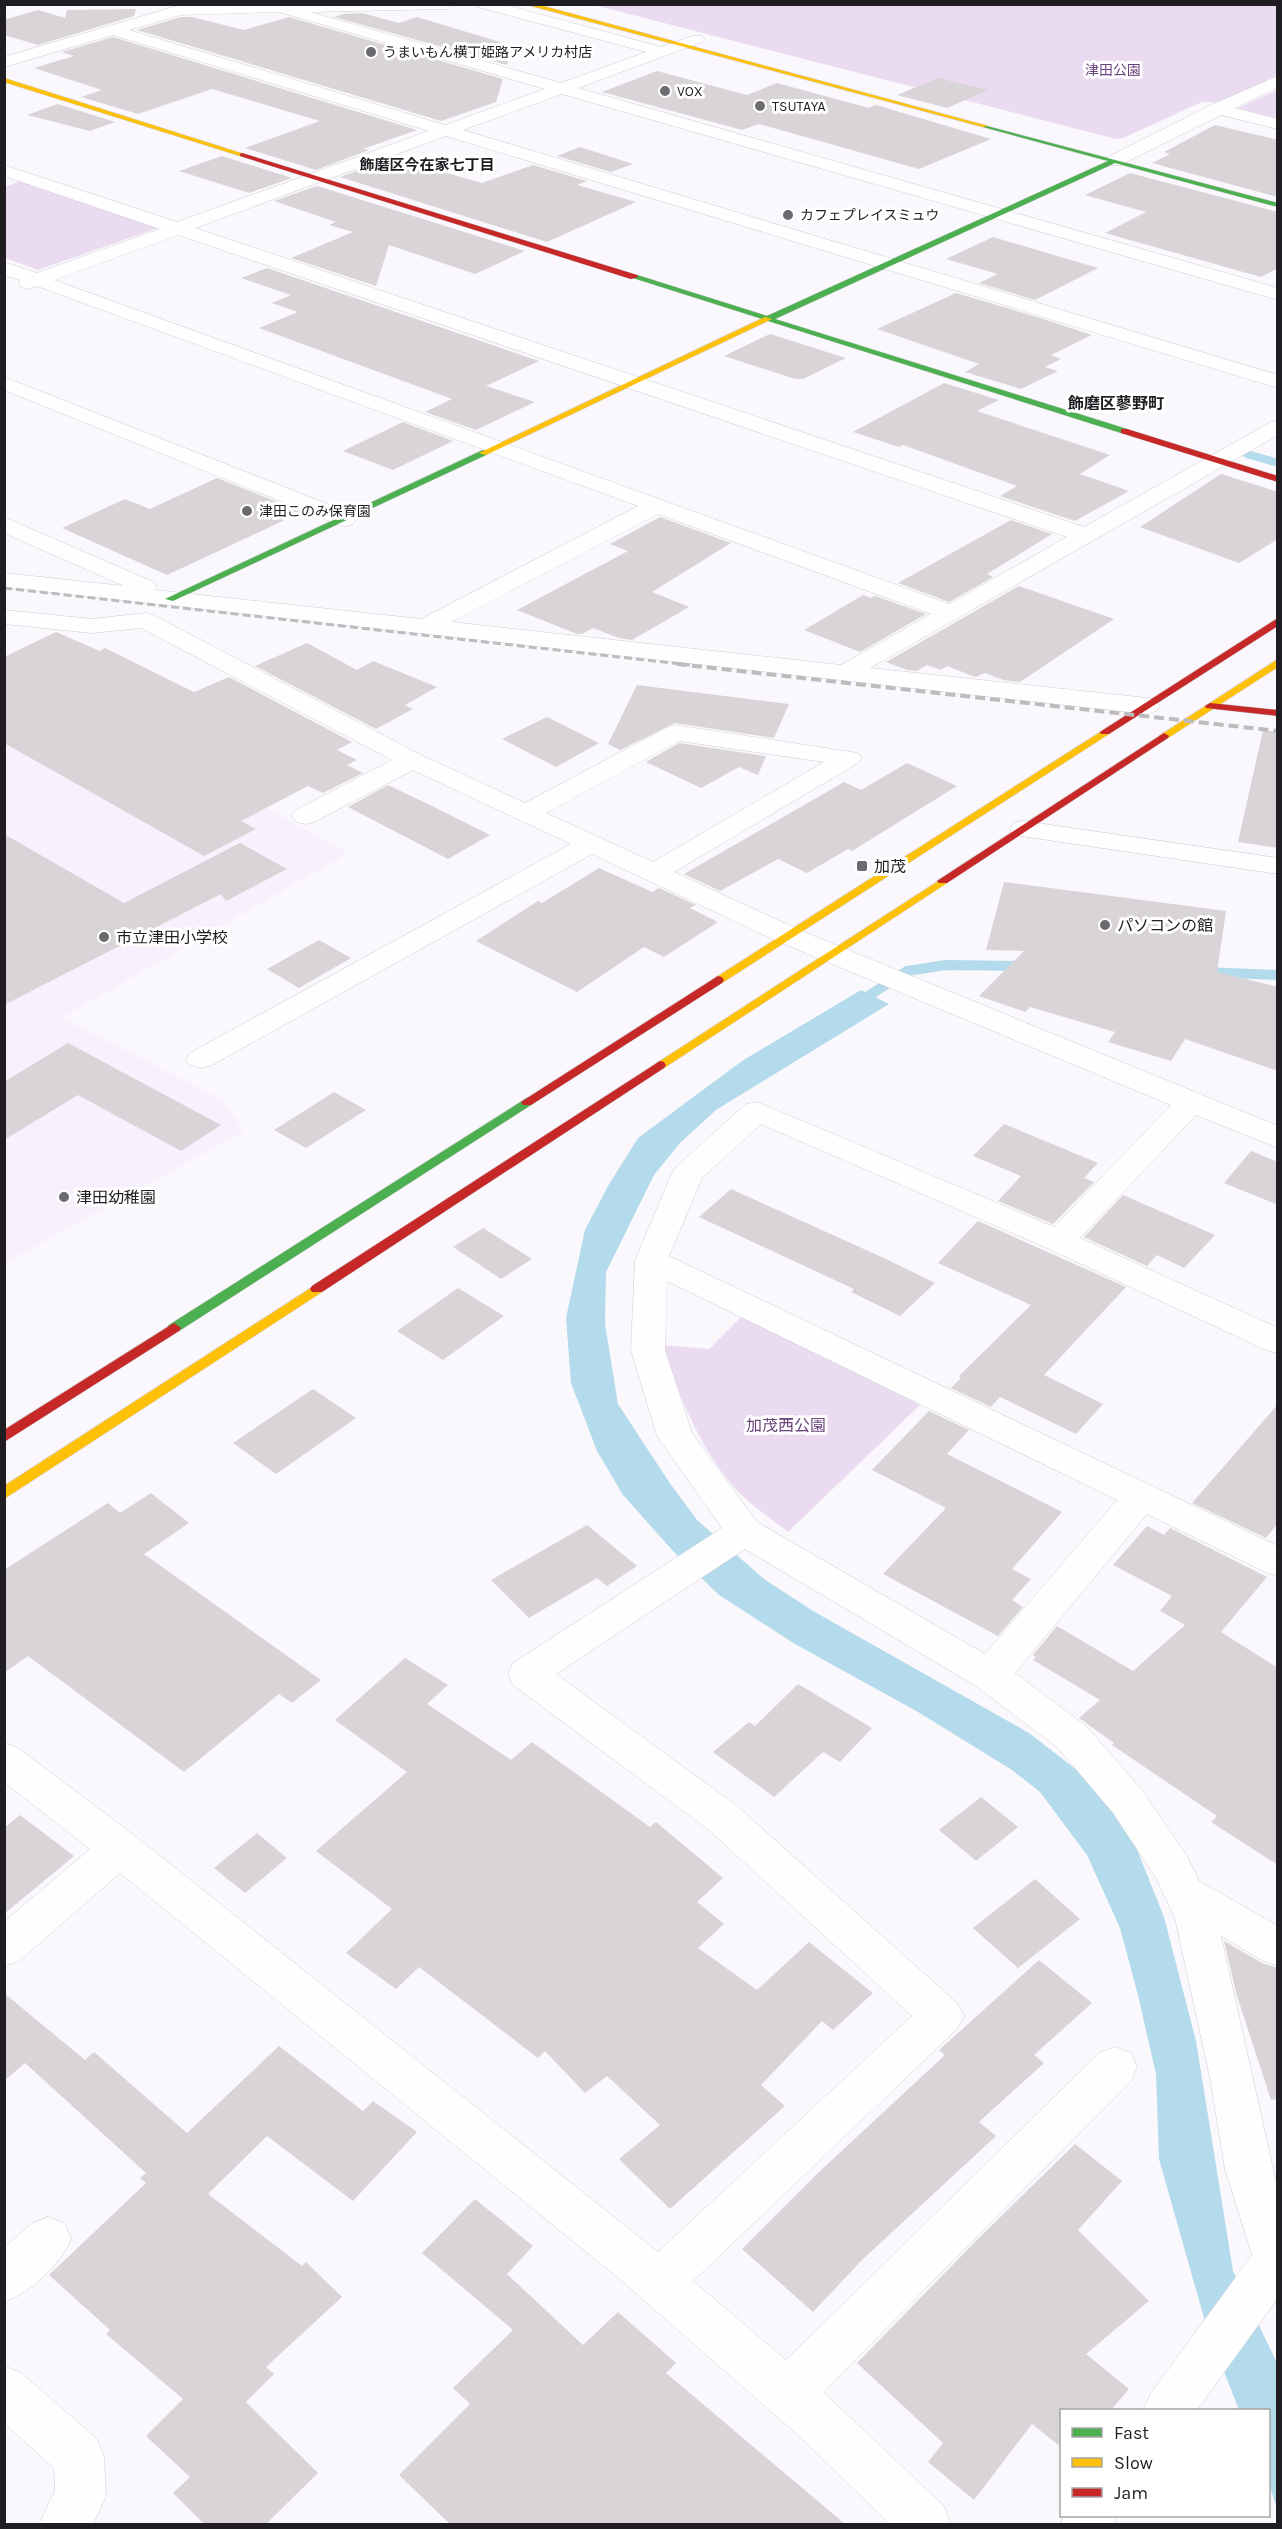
<svg xmlns="http://www.w3.org/2000/svg" width="1282" height="2529" viewBox="0 0 1282 2529" font-family="Karla,'Noto Sans JP',sans-serif">
<rect width="100%" height="100%" fill="#faf8fc"/>
<path fill="#f8f0fd" d="M4,668L346,851L343,856L62,1018L223,1100L244,1131L5,1263Z"/>
<path fill="#eadbf1" d="M594,5H1277V75L1220,102H1202L1123,138L1116,139Z
M1277,90V118L1238,108Z
M21,181L158,228L38,270L5,258L4,187Z
M742,1316L920,1405L788,1532C770,1518 749,1504 734,1487C698,1445 680,1396 661,1345L709,1349Z"/>
<path fill="#b3dbec" d="M861,990L889,1004L716,1110L680,1143L654,1175L606,1272L605,1324L618,1404L669,1482L697,1520L764,1579L813,1611L1029,1733L1091,1781L1134,1842L1164,1917L1196,2041L1233,2271L1277,2363V2508L1269,2484L1268,2410H1239L1206,2325L1159,2159L1156,2074L1138,1995L1120,1928L1087,1855L1040,1792L1012,1770L918,1712L795,1644L719,1595L674,1552L623,1495L597,1451L571,1383L566,1318L585,1230L608,1186L638,1138L742,1061Z"/>
<g fill="none" stroke-linecap="round" stroke-linejoin="round">
<path stroke="#b3dbec" stroke-width="8" d="M1247,454L1278,463"/>
<path stroke="#b3dbec" stroke-width="10" d="M1203,972L1278,975
M859,1002L907,971L946,965L1024,966"/>
</g>
<path fill="#d8d4d8" d="M136,9L134,16L38,45L4,35V20L38,10L65,18L67,10Z
M362,13L399,23L417,17L513,46L507,65L334,17L344,14Z
M181,17H192L244,30L289,17L503,79L496,102L441,121L137,30Z
M113,37L417,130L363,149L369,150L316,170L245,148L320,121L212,89L138,114L81,97L102,90L34,68L74,56L62,52Z
M657,71L747,95L777,83L869,108L876,105L991,139L919,169L759,124L742,130L602,92Z
M938,78L988,90L947,108L897,95Z
M58,104L115,122L90,131L27,115Z
M1215,125L1278,140V197L1152,163L1170,154L1164,152Z
M580,147L633,164L611,172L557,156Z
M222,156L292,178L249,193L179,171Z
M394,158L482,183L533,165L587,181L577,185L636,202L547,242L340,177Z
M1130,173L1278,212V268L1261,277L1105,233L1146,212L1085,195Z
M317,186L525,251L475,274L389,245L376,286L291,258L353,232L329,225L336,222L274,201Z
M993,237L1098,268L1035,300L979,283L998,274L946,259Z
M267,268L539,361L486,386L535,402L476,430L425,412L452,399L259,328L298,312L272,303L291,295L241,278Z
M956,293L1037,317L1092,335L1051,355L1061,359L1045,367L1058,371L1021,389L965,372L979,364L877,329Z
M770,334L846,358L803,379H795L724,356Z
M944,383L999,400L977,411L1110,455L1080,474L1129,491L1075,521L1000,496L1017,486L903,445L899,447L853,432Z
M403,422L453,441L393,470L343,451Z
M1221,474L1278,492V539L1239,563L1140,527Z
M217,478L302,512L167,575L62,528L125,499L150,509Z
M660,517L731,543L652,592L689,607L632,640L619,638L593,628L582,634H577L517,610L628,551L610,544Z
M1011,520L1052,534L987,574L993,577L949,602L898,583Z
M1019,586L1114,619L1020,682L1003,680L985,673L975,677L947,666L941,670L927,665L917,671L907,670L886,662Z
M863,595L871,598L875,596L926,614L860,652L804,630Z
M56,632L100,651L105,648L194,692L229,677L352,742L337,750L357,760L347,765L363,773L323,793L308,786L241,821L256,829L204,856L4,743V657Z
M307,643L357,670L373,661L437,687L405,705L413,709L376,729L255,666Z
M637,685L789,704L774,738L675,723L620,750L608,744Z
M547,717L599,743L556,767L502,739Z
M1263,730L1278,732V848L1238,842Z
M679,743L766,756L758,775L739,767L701,788L646,762Z
M907,763L957,786L852,851L848,849L807,873L778,859L720,891L684,874L844,782L861,790Z
M388,785L434,807L490,835L448,859L348,807Z
M4,834L124,903L240,843L287,869L226,901L221,894L4,1005Z
M599,868L652,892L659,888L696,905L690,908L718,922L664,957L644,947L577,992L476,941L538,901L542,903Z
M1004,882L1226,911L1217,972L1278,987V1071L1185,1039L1171,1061L1108,1042L1115,1032L1030,1007L1025,1012L979,996L1024,951L986,950Z
M319,940L351,958L299,988L267,969Z
M68,1043L221,1125L181,1151L78,1095L4,1140V1082Z
M334,1092L366,1110L306,1148L274,1130Z
M1004,1124L1098,1163L1084,1178L1094,1182L1053,1224L998,1201L1021,1176L973,1156Z
M1251,1151L1278,1162V1205L1224,1183Z
M731,1189L886,1259L935,1283L900,1316L851,1292L854,1289L699,1217Z
M1123,1195L1215,1235L1184,1268L1157,1255L1147,1266L1084,1237Z
M978,1221L1126,1287L1044,1375L1103,1404L1076,1434L1000,1397L991,1407L951,1388L961,1378L959,1376L1031,1305L938,1263Z
M483,1228L532,1259L501,1279L453,1247Z
M458,1288L504,1316L443,1360L397,1331Z
M313,1389L356,1418L276,1474L233,1443Z
M1278,1404V1523L1266,1538L1192,1503Z
M929,1411L969,1430L947,1454L1062,1512L1012,1569L1031,1579L1012,1600L1023,1607L998,1636L883,1574L946,1508L872,1470Z
M151,1493L189,1523L144,1554L321,1680L292,1703L279,1694L184,1772L28,1656L4,1673V1570L108,1503L120,1513Z
M587,1525L637,1566L607,1586L597,1578L529,1618L491,1580Z
M1147,1526L1164,1535L1170,1528L1267,1577L1221,1632L1278,1668V1865L1211,1822L1217,1816L1112,1745L1114,1743L1079,1718L1100,1700L1033,1660L1036,1657L1033,1655L1057,1626L1133,1671L1185,1625L1160,1611L1172,1596L1113,1565Z
M405,1658L448,1685L427,1704L511,1760L532,1742L650,1827L656,1822L723,1878L697,1902L724,1924L698,1948L757,1990L809,1942L873,1993L833,2030L822,2021L761,2085L785,2106L670,2209L619,2159L660,2125L607,2076L585,2093L545,2051L538,2058L419,1967L396,1989L346,1953L392,1909L316,1851L407,1772L335,1720Z
M798,1684L872,1728L840,1762L823,1752L774,1797L713,1752L749,1722L755,1726Z
M981,1797L1018,1827L976,1861L939,1830Z
M20,1815L74,1856L4,1914V1828Z
M257,1833L287,1858L245,1893L214,1868Z
M1035,1879L1080,1919L1018,1968L973,1928Z
M1224,1941L1262,1963L1278,1968V2099L1271,2100L1237,1996Z
M1039,1960L1092,2003L1034,2055L1044,2063L979,2122L996,2136L862,2260L813,2312L742,2249L818,2173L945,2055L939,2050Z
M4,1993L85,2060L94,2052L187,2133L279,2046L363,2111L373,2101L417,2132L353,2201L267,2136L208,2194L302,2266L306,2262L342,2297L266,2367L274,2374L246,2402L318,2473L266,2524H204L173,2493L190,2477L146,2436L183,2399L106,2334L110,2330L49,2275L146,2183L140,2178L146,2173L25,2063L4,2081Z
M1075,2144L1122,2181L1078,2230L1149,2301L1086,2354L1129,2389L1111,2410H1062V2448L1032,2424L974,2500L928,2462L943,2443L857,2363L975,2242Z
M475,2199L533,2246L507,2274L583,2345L618,2312L676,2363L666,2373L845,2524H450L399,2475L470,2404L453,2388L513,2330L422,2253Z"/>
<g fill="none" stroke-linecap="round" stroke-linejoin="round">
<defs>
<path id="street" d="M454,4L447,9L310,12L561,83L646,52L478,7L476,4H502L661,47L692,36H702L705,39L702,42L578,88L1278,288V300L562,94L463,130L1278,375V388L446,136L195,228L1084,527L1271,422L1278,420V435L870,668L1147,698L1156,701L1160,706L1156,711L1147,714L4,587V573L124,586L4,533V517L153,582L157,587L155,590L421,619L638,506L37,286L28,289L21,287L19,283L20,280L4,275V262L37,273L160,229L4,176V165L177,222L429,131L113,35L4,67V57L180,5ZM279,12L545,89L445,125L129,30L181,15ZM178,235L1067,537L949,604L54,280ZM658,514L931,614L841,665L451,622Z
M1278,76V87L1235,108L1278,119V129L1221,115L1120,165H1108L1105,161L1108,157L1211,105Z
M4,377L353,514L356,519L353,524L345,526L337,524L4,390Z
M4,610L92,619L145,613L153,615L421,755L525,803L666,728L675,725L858,753L862,758L858,763L674,872L797,929L1278,1126V1148L1196,1115L1080,1238L1278,1328V1353L1266,1350L1047,1248L761,1124L702,1178L669,1256L1278,1546V1576L1265,1572L1147,1514L1015,1673L1086,1726L1141,1789L1187,1856L1199,1881L1278,1926V1966L1263,1961L1221,1936L1278,2191V2298L1197,2410H1143L1151,2393L1252,2255L1225,2169L1210,2078L1175,1918L1156,1878L1113,1813L1058,1748L976,1686L745,1549L556,1674L737,1806L957,2003L964,2016L957,2029L693,2281L786,2360L1099,2053L1115,2047L1131,2053L1137,2067L1131,2081L823,2392L944,2506L951,2524H890L797,2434L622,2281L120,1873L19,1961L4,1966V1922L90,1849L4,1782V1743L18,1748L135,1836L658,2252L912,2016L709,1830L513,1685L508,1674L513,1663L722,1528L657,1436L631,1350L635,1260L672,1173L677,1166L746,1104L757,1102L1054,1227L1171,1105L777,941L592,854L212,1065L201,1068L190,1065L186,1059L190,1053L571,844L413,770L314,822L305,824L296,822L292,816L296,810L392,760L141,628L92,633L4,624ZM679,741L824,762L653,862L546,813ZM667,1281L1117,1500L985,1654L757,1522L692,1433L665,1350Z
M1023,821L1278,858V874L1014,835L1010,829L1014,823Z
M48,2217L65,2224L71,2239C60,2265 31,2292 4,2302V2248L31,2224Z
M4,2366L21,2373L97,2439L104,2457L106,2496L93,2524H39L55,2491L54,2468L4,2423Z
M1064,2516H1117L1114,2524H1061Z"/>
<path id="fast" d="M983,125L1278,203V207L1115,163L775,319L1127,429V433H1121L630,277L637,275L767,316L1108,161L983,127Z
M483,450L487,453L486,455L173,601L165,599Z
M527,1098L533,1102L531,1105L179,1331H169L167,1328L169,1325Z"/>
<path id="slow" d="M524,4H536L988,126L983,127Z
M4,78L244,154L246,155L240,156L4,82Z
M765,317L772,319L486,455L479,453Z
M1278,659V667L1168,738H1160L1159,736Z
M1105,729L1109,730V734L722,983H714L712,980Z
M943,878L947,879V883L664,1068H656L654,1065Z
M317,1284L322,1286L324,1289L322,1292L4,1499V1486Z"/>
<path id="jam" d="M242,153L637,275L638,277L631,279L240,156V154Z
M1121,429H1127L1278,476V482L1121,433Z
M1278,618V626L1109,734H1101L1100,732Z
M1210,703L1278,710V716L1206,708L1205,706Z
M1164,733L1169,736L1168,738L947,883H939L937,881Z
M718,976L722,977L724,980L722,983L531,1105H523L521,1102Z
M660,1061L664,1062L666,1065L664,1068L322,1292H312L310,1289L312,1286Z
M174,1323L181,1328L179,1331L4,1442V1430Z"/>
</defs>
<use href="#street" stroke="#cfcdd1" stroke-width="1"/>
<use href="#fast" stroke="#cfcdd1" stroke-width="1"/>
<use href="#slow" stroke="#cfcdd1" stroke-width="1"/>
<use href="#jam" stroke="#cfcdd1" stroke-width="1"/>
<use href="#street" fill="#fefeff" fill-rule="evenodd"/>
<use href="#fast" fill="#4caf50" fill-rule="evenodd"/>
<use href="#slow" fill="#ffc107" fill-rule="evenodd"/>
<use href="#jam" fill="#c62828" fill-rule="evenodd"/>
<path stroke="#bdbcbd" stroke-width="3" stroke-dasharray="8 4" stroke-linecap="butt" d="M4,588L690,665"/>
<path stroke="#bdbcbd" stroke-width="4" stroke-dasharray="10 5" stroke-linecap="butt" d="M677,664L1278,731"/>
</g>
<g fill="#6c6a6e" stroke="#fff" stroke-width="2">
<circle cx="371" cy="52" r="6"/>
<circle cx="665" cy="91" r="6"/>
<circle cx="760" cy="106" r="6"/>
<circle cx="788" cy="215" r="6"/>
<circle cx="247" cy="511" r="6"/>
<rect x="856" y="860" width="12" height="12" rx="3"/>
<circle cx="1105" cy="925" r="6"/>
<circle cx="104" cy="937" r="6"/>
<circle cx="64" cy="1197" r="6"/>
</g>
<g text-anchor="middle" stroke-width="6" stroke-linejoin="round" paint-order="stroke">
<g font-size="14" fill="#201d22" stroke="#fff" text-anchor="start">
<text x="383" y="57">うまいもん横丁姫路アメリカ村店</text>
<text x="677" y="96">VOX</text>
<text x="772" y="111">TSUTAYA</text>
<text x="800" y="220">カフェプレイスミュウ</text>
<text x="259" y="516">津田このみ保育園</text>
</g>
<g font-size="14" fill="#6a447b" stroke="#fff">
<text x="1113" y="75">津田公園</text>
</g>
<g font-size="15" font-weight="bold" fill="#201d22" stroke="#fff">
<text x="427" y="170">飾磨区今在家七丁目</text>
</g>
<g font-size="16" font-weight="bold" fill="#201d22" stroke="#fff">
<text x="1116" y="409">飾磨区蓼野町</text>
</g>
<g font-size="16" fill="#201d22" stroke="#fff" text-anchor="start">
<text x="874" y="872">加茂</text>
<text x="1117" y="931">パソコンの館</text>
<text x="116" y="943">市立津田小学校</text>
<text x="76" y="1203">津田幼稚園</text>
</g>
<g font-size="16" fill="#6a447b" stroke="#fff">
<text x="786" y="1431">加茂西公園</text>
</g>
</g>
<rect width="1282" height="2529" fill="none" stroke="#201d22" stroke-width="12"/>
<rect x="1060" y="2409" width="210" height="108" fill="#ffffff" stroke="#a6a5a7" stroke-width="1.5"/>
<rect x="1072" y="2428" width="30" height="9" fill="#4caf50" stroke="#a6a5a7" stroke-width="1.5"/>
<text x="1114" y="2439" font-size="18" fill="#201d22">Fast</text>
<rect x="1072" y="2458" width="30" height="9" fill="#ffc107" stroke="#a6a5a7" stroke-width="1.5"/>
<text x="1114" y="2469" font-size="18" fill="#201d22">Slow</text>
<rect x="1072" y="2488" width="30" height="9" fill="#c62828" stroke="#a6a5a7" stroke-width="1.5"/>
<text x="1114" y="2499" font-size="18" fill="#201d22">Jam</text>
</svg>
